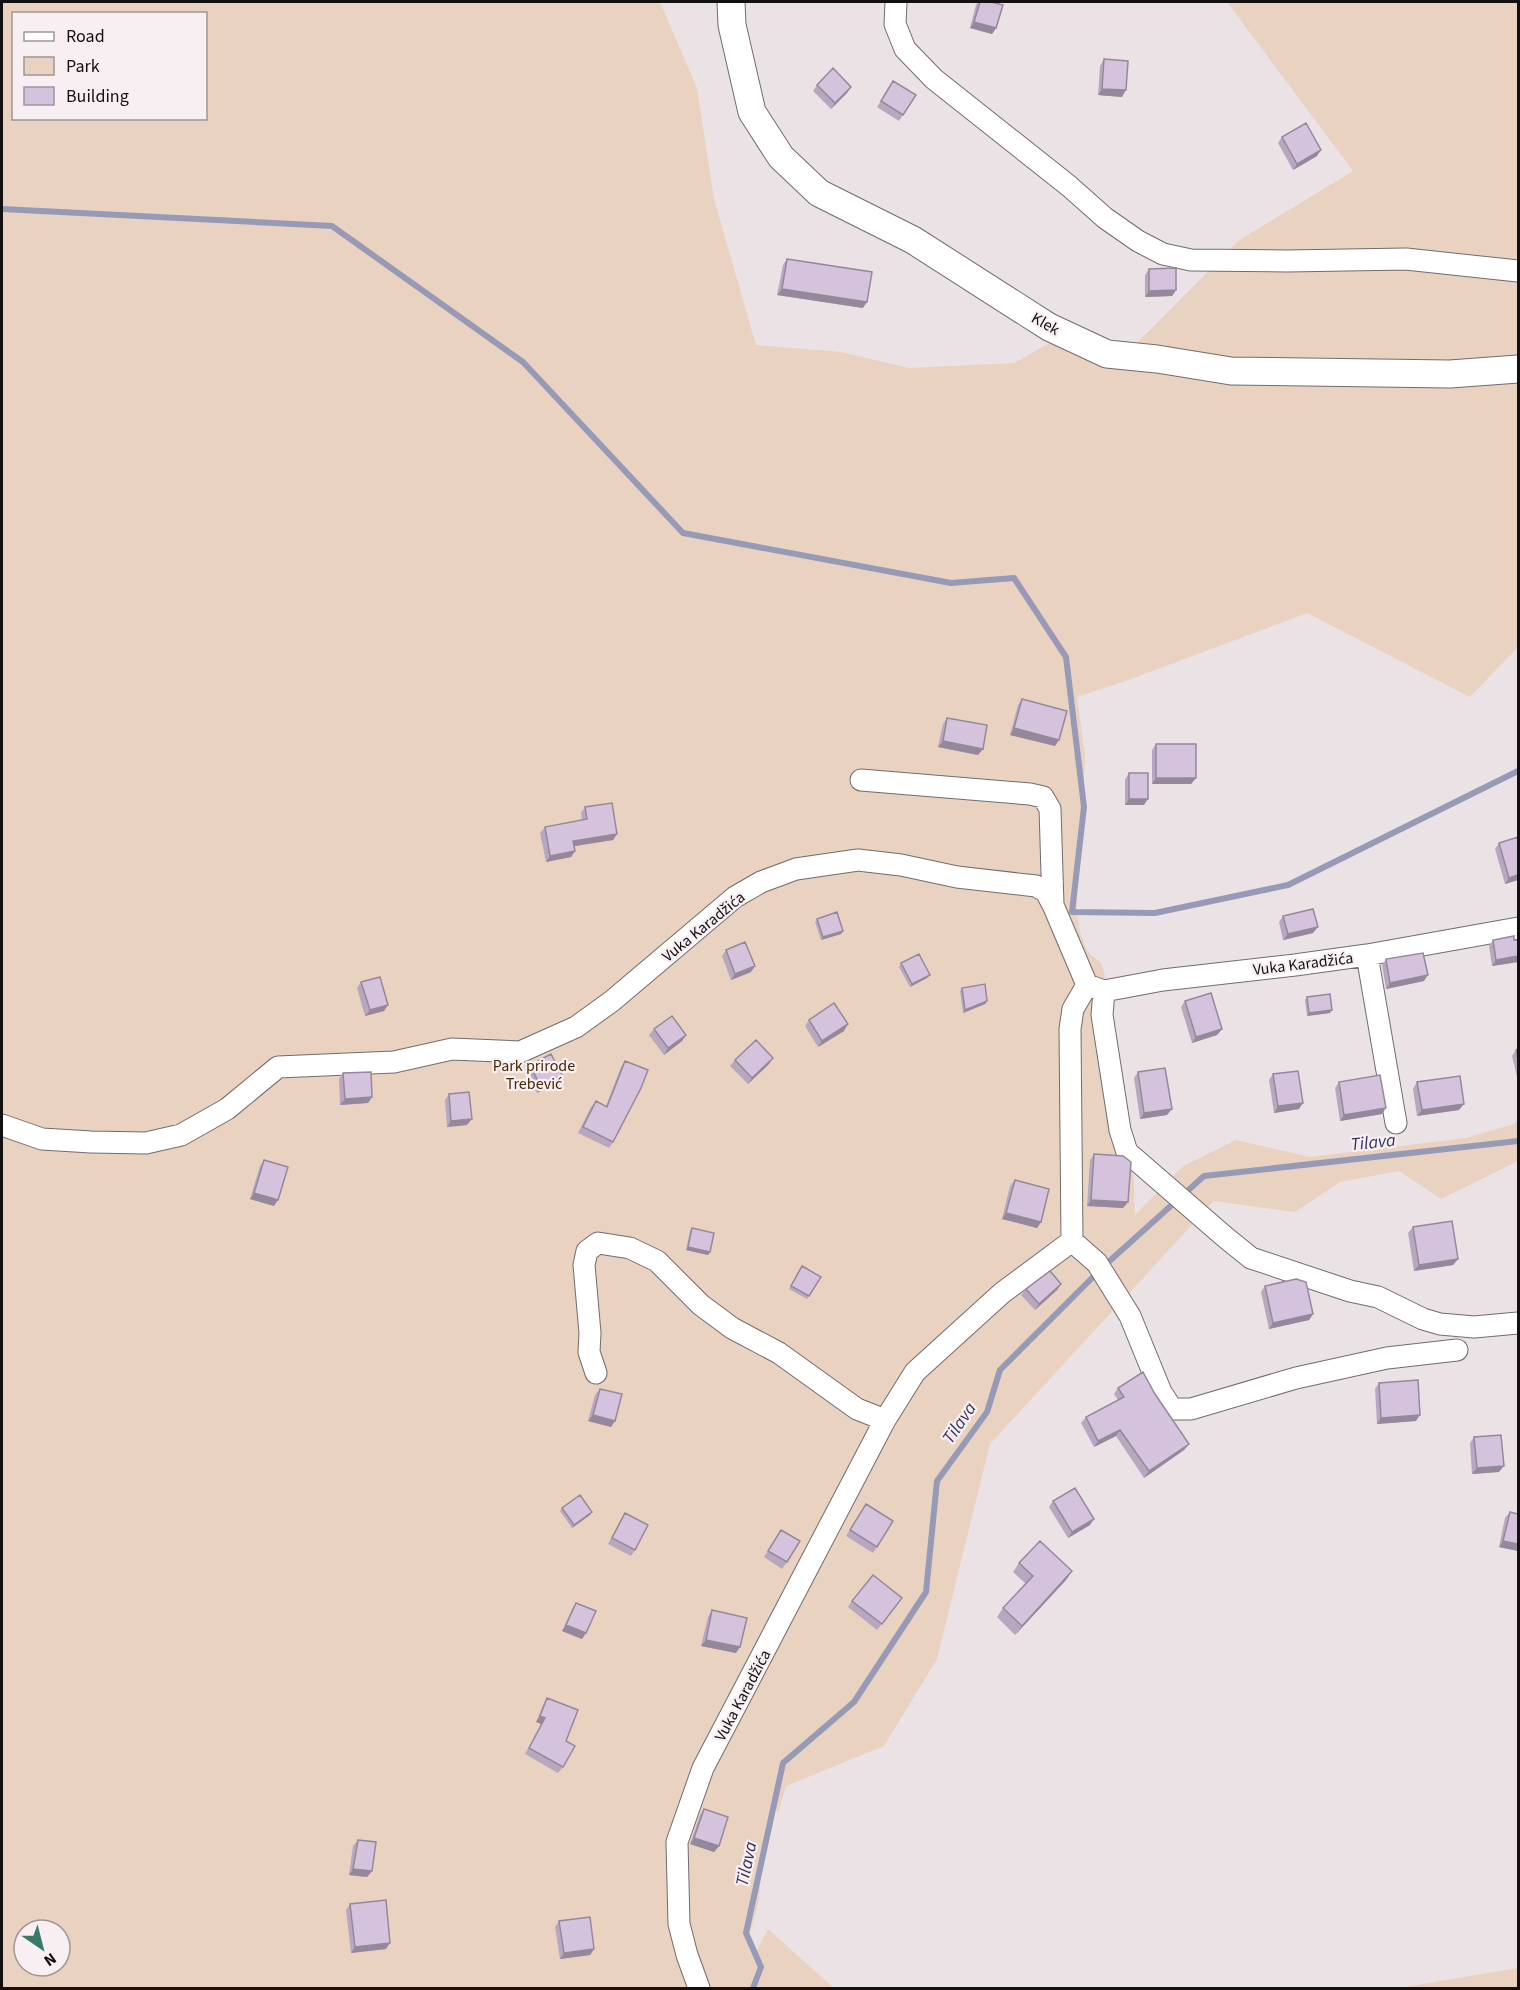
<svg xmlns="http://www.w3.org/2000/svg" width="1520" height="1990" viewBox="0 0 1520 1990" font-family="'Source Sans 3',sans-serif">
<rect width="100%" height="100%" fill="#ebe2e5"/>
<path fill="#ead2c0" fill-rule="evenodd" d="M2,2H660L697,88L714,199L756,345L841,352L909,368L1014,363L1069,332L1134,346L1238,241L1353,171L1227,2H1518V647L1470,697L1307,613L1123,682L1077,697L1085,756L1083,804L1078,860L1077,913L1080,931L1086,948L1089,953L1101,963L1105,976L1106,995L1132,1144L1135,1215L1183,1166L1236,1140L1310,1157L1466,1138L1514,1124L1518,1119V1161L1441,1199L1399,1171L1340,1182L1295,1212L1214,1201L990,1444L937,1659L884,1746L786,1786L778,1813L773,1802L763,1843L759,1900L749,1938L755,1954L768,1929L834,1988H2ZM14,14H206V118H14ZM24,1930H60V1966H24Z
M1518,1968V1988H1399Z"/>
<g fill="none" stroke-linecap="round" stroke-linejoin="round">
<path stroke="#979ab7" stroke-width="6" d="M2,209L332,226L523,362L683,533L951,583L1014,578L1066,657L1084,807L1072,912L1155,913L1288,885L1518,771
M1104,1266L1204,1176L1518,1141
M753,1988L761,1967L746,1933L783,1763L854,1702L926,1592L937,1481L987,1412L1000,1370L1097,1273"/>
<defs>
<path id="minor" d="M896,2L895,24L905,49L934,79L1069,186L1105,218L1138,241L1163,254L1191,260L1287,261L1406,259L1518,271
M861,780L1030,794L1043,797L1050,809L1053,905
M1367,955L1396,1123
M1104,991L1102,1015L1120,1130L1127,1152L1225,1237L1251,1258L1350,1291L1378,1297L1423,1319L1440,1324L1474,1327L1518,1323
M2,1125L42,1139L91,1142L146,1143L181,1135L227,1109L278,1067L394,1062L452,1049L520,1052L576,1027L612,1001L735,897L761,882L796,869L858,860L901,865L957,877L1036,886L1046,892L1053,905L1087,985
M1072,1241L1097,1263L1130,1316L1161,1392L1172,1409H1191L1296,1378L1387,1358L1457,1350
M596,1373L589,1352L590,1333L584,1265L587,1251L598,1243L630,1248L657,1261L701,1305L732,1328L779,1353L857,1409L885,1420
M699,1988L687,1955L679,1924L677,1842L703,1768L885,1420L915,1372L1002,1293L1072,1241L1070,1029L1073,1009L1087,985L1104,991L1163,980L1295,965L1367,955L1518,928"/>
<path id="tertiary" d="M731,2L732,25L752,112L781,157L819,193L913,240L1049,327L1107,354L1157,359L1231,371L1450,374L1518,369"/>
</defs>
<use href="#minor" stroke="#726b6e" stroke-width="23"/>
<use href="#tertiary" stroke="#726b6e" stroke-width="29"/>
<use href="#minor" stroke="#fff" stroke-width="21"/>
<use href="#tertiary" stroke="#fff" stroke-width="27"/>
</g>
<path fill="#b7a8bf" d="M978,2H991L996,28L992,34L970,28L976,5Z
M1104,59L1122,97L1098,95L1100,66Z
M893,81L916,95L899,121L877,107Z
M817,85L847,93L831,109L813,91Z
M1282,137L1317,156L1293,170L1278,143Z
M787,259L863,308L777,295L783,265Z
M1149,269L1176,290L1172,296L1145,297V275Z
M1022,699L1055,746L1010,735L1018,705Z
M947,718L978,755L938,747L943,724Z
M1156,744L1196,778L1191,784H1152V750Z
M1129,773L1144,805H1125V779Z
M585,807L617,834L613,840L574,846L575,851L571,857L546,862L540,833L545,827L582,820L581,813Z
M1518,837V880L1505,884L1495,849L1499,843Z
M1283,916L1313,933L1283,940L1279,922Z
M817,919L843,931L841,934L821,940L815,922Z
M1493,940H1518V970V962L1492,966L1489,946Z
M726,950L751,972L731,980L722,956Z
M1386,959L1424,981L1386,989L1382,965Z
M901,963L927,978L910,987L899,967Z
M361,982L384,1011L365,1016L357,988Z
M962,988L987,1001L985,1004L963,1013L960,991Z
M1307,997L1330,1013L1307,1016L1305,1000Z
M1185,1001L1222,1029L1217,1035L1192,1043L1181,1007Z
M809,1020L844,1031L818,1047L805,1026Z
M654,1029L686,1035L682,1041L664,1055L649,1035Z
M1518,1049V1081L1512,1056L1516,1050Z
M735,1060L769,1064L748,1084L730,1066Z
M625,1061L613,1142L609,1148L578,1133L591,1107L596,1101L606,1106L621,1067Z
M530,1065L558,1082L537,1093L525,1071Z
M1138,1072L1167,1115L1140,1119L1134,1078Z
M343,1073L372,1097L368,1103L340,1105L339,1079Z
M1273,1074L1299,1109L1274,1113L1269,1080Z
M1339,1082L1382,1114L1340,1121L1335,1088Z
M1417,1082L1459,1110L1417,1116L1413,1089Z
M449,1094L467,1125L447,1127L445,1100Z
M1094,1154L1128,1202L1123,1208L1087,1206L1090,1160Z
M264,1160L274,1206L250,1199L260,1166Z
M1015,1180L1041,1222L1037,1228L1002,1219L1010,1186Z
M1413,1227L1458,1259L1453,1265L1414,1271L1408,1233Z
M692,1228L710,1252L708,1255L686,1250L690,1231Z
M802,1266L821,1277L807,1299L789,1289Z
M1061,1284L1057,1290L1035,1310L1021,1295L1026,1289Z
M1265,1286L1313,1314L1309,1320L1269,1329L1261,1292Z
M1379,1383L1416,1421L1377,1424L1375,1389Z
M1118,1388L1155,1394L1189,1444L1184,1450L1144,1478L1116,1436L1094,1447L1081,1423L1086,1417L1118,1400L1114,1394Z
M600,1389L615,1421L611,1427L588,1421L595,1395Z
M1474,1437L1499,1472L1472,1474L1470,1443Z
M1053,1501L1090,1525L1068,1538L1049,1507Z
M866,1504L877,1547L873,1553L846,1536Z
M562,1508L590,1515L572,1528L560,1511Z
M1510,1512L1518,1514V1551L1499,1547L1505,1518Z
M625,1513L635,1550L631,1556L608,1544L621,1519Z
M781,1530L787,1562L782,1569L764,1557Z
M1019,1563L1072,1571L1066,1580L1015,1635L997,1617L1003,1608L1026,1584L1013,1572Z
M852,1601L898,1604L877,1630L848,1607Z
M576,1603L586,1633L582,1639L562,1631L572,1609Z
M712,1610L736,1653L701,1646L708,1617Z
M547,1698L563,1767L558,1773L525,1754L541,1724L536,1722L543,1705Z
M704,1809L719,1846L714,1852L690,1844L700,1815Z
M358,1840L372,1871L367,1877L349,1875L353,1846Z
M350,1904L386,1949L351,1953L346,1910Z
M559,1921L594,1949L590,1955L560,1959L555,1927Z"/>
<path fill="#95889b" d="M974,22L996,28L992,34L970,28Z
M851,87L847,93L831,109L835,103Z
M1102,89L1126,90L1122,97L1098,95Z
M1321,150L1317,156L1293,170L1297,164Z
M782,289L867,302L863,308L777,295Z
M1176,290L1172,296L1145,297L1149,291Z
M1014,728L1059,740L1055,746L1010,735Z
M943,741L983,749L978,755L938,747Z
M1156,778H1196L1191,784H1152Z
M1129,799H1148L1144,805H1125Z
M617,834L613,840L569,847L573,841Z
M575,851L571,857L546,862L550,856Z
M1518,875V880L1505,884L1509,878Z
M1318,927L1313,933L1283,940L1288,934Z
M843,931L841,934L821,940L823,937Z
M1518,956V962L1492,966L1496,960Z
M755,966L751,972L731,980L735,974Z
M930,975L927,978L910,987L912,984Z
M1428,975L1424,981L1386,989L1390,983Z
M987,1001L985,1004L963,1013L965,1010Z
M388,1005L384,1011L365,1016L370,1010Z
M1332,1010L1330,1013L1307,1016L1309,1013Z
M848,1024L844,1031L818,1047L822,1041Z
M1222,1029L1217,1035L1192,1043L1196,1037Z
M686,1035L682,1041L664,1055L668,1048Z
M773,1058L769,1064L748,1084L752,1078Z
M562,1075L558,1082L537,1093L541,1087Z
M372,1097L368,1103L340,1105L345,1099Z
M1303,1103L1299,1109L1274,1113L1278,1106Z
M1464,1104L1459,1110L1417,1116L1422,1110Z
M1386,1108L1382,1114L1340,1121L1344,1115Z
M1172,1109L1167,1115L1140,1119L1144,1113Z
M472,1119L467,1125L447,1127L451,1121Z
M254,1193L278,1200L274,1206L250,1199Z
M1091,1200L1128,1202L1123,1208L1087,1206Z
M1006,1213L1041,1222L1037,1228L1002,1219Z
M688,1247L710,1252L708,1255L686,1250Z
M1458,1259L1453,1265L1414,1271L1419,1265Z
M1061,1284L1057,1290L1035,1310L1039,1304Z
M1313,1314L1309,1320L1269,1329L1273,1323Z
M593,1415L615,1421L611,1427L588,1421Z
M1420,1415L1416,1421L1377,1424L1381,1418Z
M1120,1430L1116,1436L1094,1447L1098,1441Z
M1189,1444L1184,1450L1144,1478L1149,1471Z
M1504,1466L1499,1472L1472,1474L1477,1468Z
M592,1512L590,1515L572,1528L574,1525Z
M1094,1519L1090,1525L1068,1538L1072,1532Z
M1503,1541L1518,1544V1551L1499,1547Z
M1072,1571L1066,1580L1015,1635L1022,1626Z
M566,1625L586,1633L582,1639L562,1631Z
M706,1640L740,1647L736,1653L701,1646Z
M540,1716L545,1718L541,1724L536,1722Z
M694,1838L719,1846L714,1852L690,1844Z
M353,1869L372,1871L367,1877L349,1875Z
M390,1943L386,1949L351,1953L355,1947Z
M594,1949L590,1955L560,1959L564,1953Z"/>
<path fill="#d5c3de" stroke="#95889b" stroke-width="1.5" d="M980,2H991L1003,5L996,28L974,22Z
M1104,59L1128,61L1126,90L1102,89Z
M833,68L851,87L835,103L817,85Z
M893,81L916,95L903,115L881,101Z
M1306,123L1321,150L1297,164L1282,137Z
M787,259L872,272L867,302L782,289Z
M1176,268V290L1149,291V269Z
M1022,699L1067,711L1059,740L1014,728Z
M947,718L987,725L983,749L943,741Z
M1156,744H1196V778H1156Z
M1129,773H1148V799H1129Z
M612,803L617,834L573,841L575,851L550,856L545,827L587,819L585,807Z
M1518,837V875L1509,878L1499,843Z
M1313,909L1318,927L1288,934L1283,916Z
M837,912L843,931L823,937L817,919Z
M1514,936V940H1518V956L1496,960L1493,940Z
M745,942L755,966L735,974L726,950Z
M1423,953L1428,975L1390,983L1386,959Z
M919,954L930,975L912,984L901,963Z
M380,977L388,1005L370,1010L361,982Z
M985,984L987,1001L965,1010L962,988Z
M1211,993L1222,1029L1196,1037L1185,1001Z
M1330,994L1332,1010L1309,1013L1307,997Z
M834,1003L848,1024L822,1041L809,1020Z
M672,1016L686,1035L668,1048L654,1029Z
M756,1040L773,1058L752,1078L735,1060Z
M1518,1049V1059L1516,1050Z
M551,1054L562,1075L541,1087L530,1065Z
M625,1061L648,1070L641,1088L613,1142L583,1127L596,1101L607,1107Z
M1165,1068L1172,1109L1144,1113L1138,1072Z
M1298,1071L1303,1103L1278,1106L1273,1074Z
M371,1072L372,1097L345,1099L343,1073Z
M1380,1075L1386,1108L1344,1115L1339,1082Z
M1460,1076L1464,1104L1422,1110L1417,1082Z
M469,1092L472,1119L451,1121L449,1094Z
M1094,1154L1123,1156L1131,1162L1128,1202L1091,1200Z
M264,1160L288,1167L278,1200L254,1193Z
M1015,1180L1049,1189L1041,1222L1006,1213Z
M1452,1221L1458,1259L1419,1265L1413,1227Z
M692,1228L714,1233L710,1252L688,1247Z
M802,1266L821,1277L809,1296L791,1286Z
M1050,1271L1061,1284L1039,1304L1026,1289Z
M1296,1279L1306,1282L1313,1314L1273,1323L1265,1286Z
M1143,1372L1155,1394L1189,1444L1149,1471L1120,1430L1098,1441L1086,1417L1124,1397L1118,1388Z
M1418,1380L1420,1415L1381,1418L1379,1383Z
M600,1389L622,1394L615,1421L593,1415Z
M1501,1435L1504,1466L1477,1468L1474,1437Z
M1075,1488L1094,1519L1072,1532L1053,1501Z
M580,1495L592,1512L574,1525L562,1508Z
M866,1504L893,1521L877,1547L850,1530Z
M1510,1512L1518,1514V1544L1503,1541Z
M625,1513L648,1525L635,1550L612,1538Z
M781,1530L800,1541L787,1562L768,1551Z
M1040,1541L1072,1571L1022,1626L1003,1608L1033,1576L1019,1563Z
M873,1575L902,1598L882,1624L852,1601Z
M576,1603L596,1611L586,1633L566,1625Z
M712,1610L747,1618L740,1647L706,1640Z
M547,1698L578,1710L566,1741L575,1746L563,1767L529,1748L545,1718L540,1716Z
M704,1809L728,1817L719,1846L694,1838Z
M358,1840L376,1842L372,1871L353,1869Z
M386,1900L390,1943L355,1947L350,1904Z
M590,1917L594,1949L564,1953L559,1921Z"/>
<g text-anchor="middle" stroke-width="4.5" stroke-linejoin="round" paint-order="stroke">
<g font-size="16" fill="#131011" stroke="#f8eff3">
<text transform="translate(1046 323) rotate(30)" y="6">Klek</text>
<text transform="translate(703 926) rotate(-39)" y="6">Vuka Karadžića</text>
<text transform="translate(1303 963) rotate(-7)" y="6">Vuka Karadžića</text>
<text transform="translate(742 1695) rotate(-62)" y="6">Vuka Karadžića</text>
</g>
<g font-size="16" fill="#4b2602" stroke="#f8eff3">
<text x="534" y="1071">Park prirode<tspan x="534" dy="18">Trebević</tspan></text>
</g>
<g font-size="18" font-style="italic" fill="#30325b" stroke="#f8eff3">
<text transform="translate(1373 1142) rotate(-6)" y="6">Tilava</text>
<text transform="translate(959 1423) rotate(-56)" y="6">Tilava</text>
<text transform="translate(746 1864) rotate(-78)" y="6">Tilava</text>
</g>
</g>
<rect width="1520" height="1990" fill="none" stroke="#131011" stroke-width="6"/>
<rect x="12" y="12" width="195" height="108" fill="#f8eff3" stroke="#9c9699" stroke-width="1.5"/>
<rect x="24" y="32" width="30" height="9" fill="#ffffff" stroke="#9c9699" stroke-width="1.5"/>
<text x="66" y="42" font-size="18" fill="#131011">Road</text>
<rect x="24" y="57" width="30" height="18" fill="#ead2c0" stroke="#9c9699" stroke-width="1.5"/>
<text x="66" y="72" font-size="18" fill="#131011">Park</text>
<rect x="24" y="87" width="30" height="18" fill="#d5c3de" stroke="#9c9699" stroke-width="1.5"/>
<text x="66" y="102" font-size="18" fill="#131011">Building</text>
<g transform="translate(42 1948) rotate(145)"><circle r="28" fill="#f8eff3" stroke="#9c9699" stroke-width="1.5"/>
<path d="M0-4.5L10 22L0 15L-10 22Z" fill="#38796a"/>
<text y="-9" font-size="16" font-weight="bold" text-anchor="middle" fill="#131011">N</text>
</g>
</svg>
